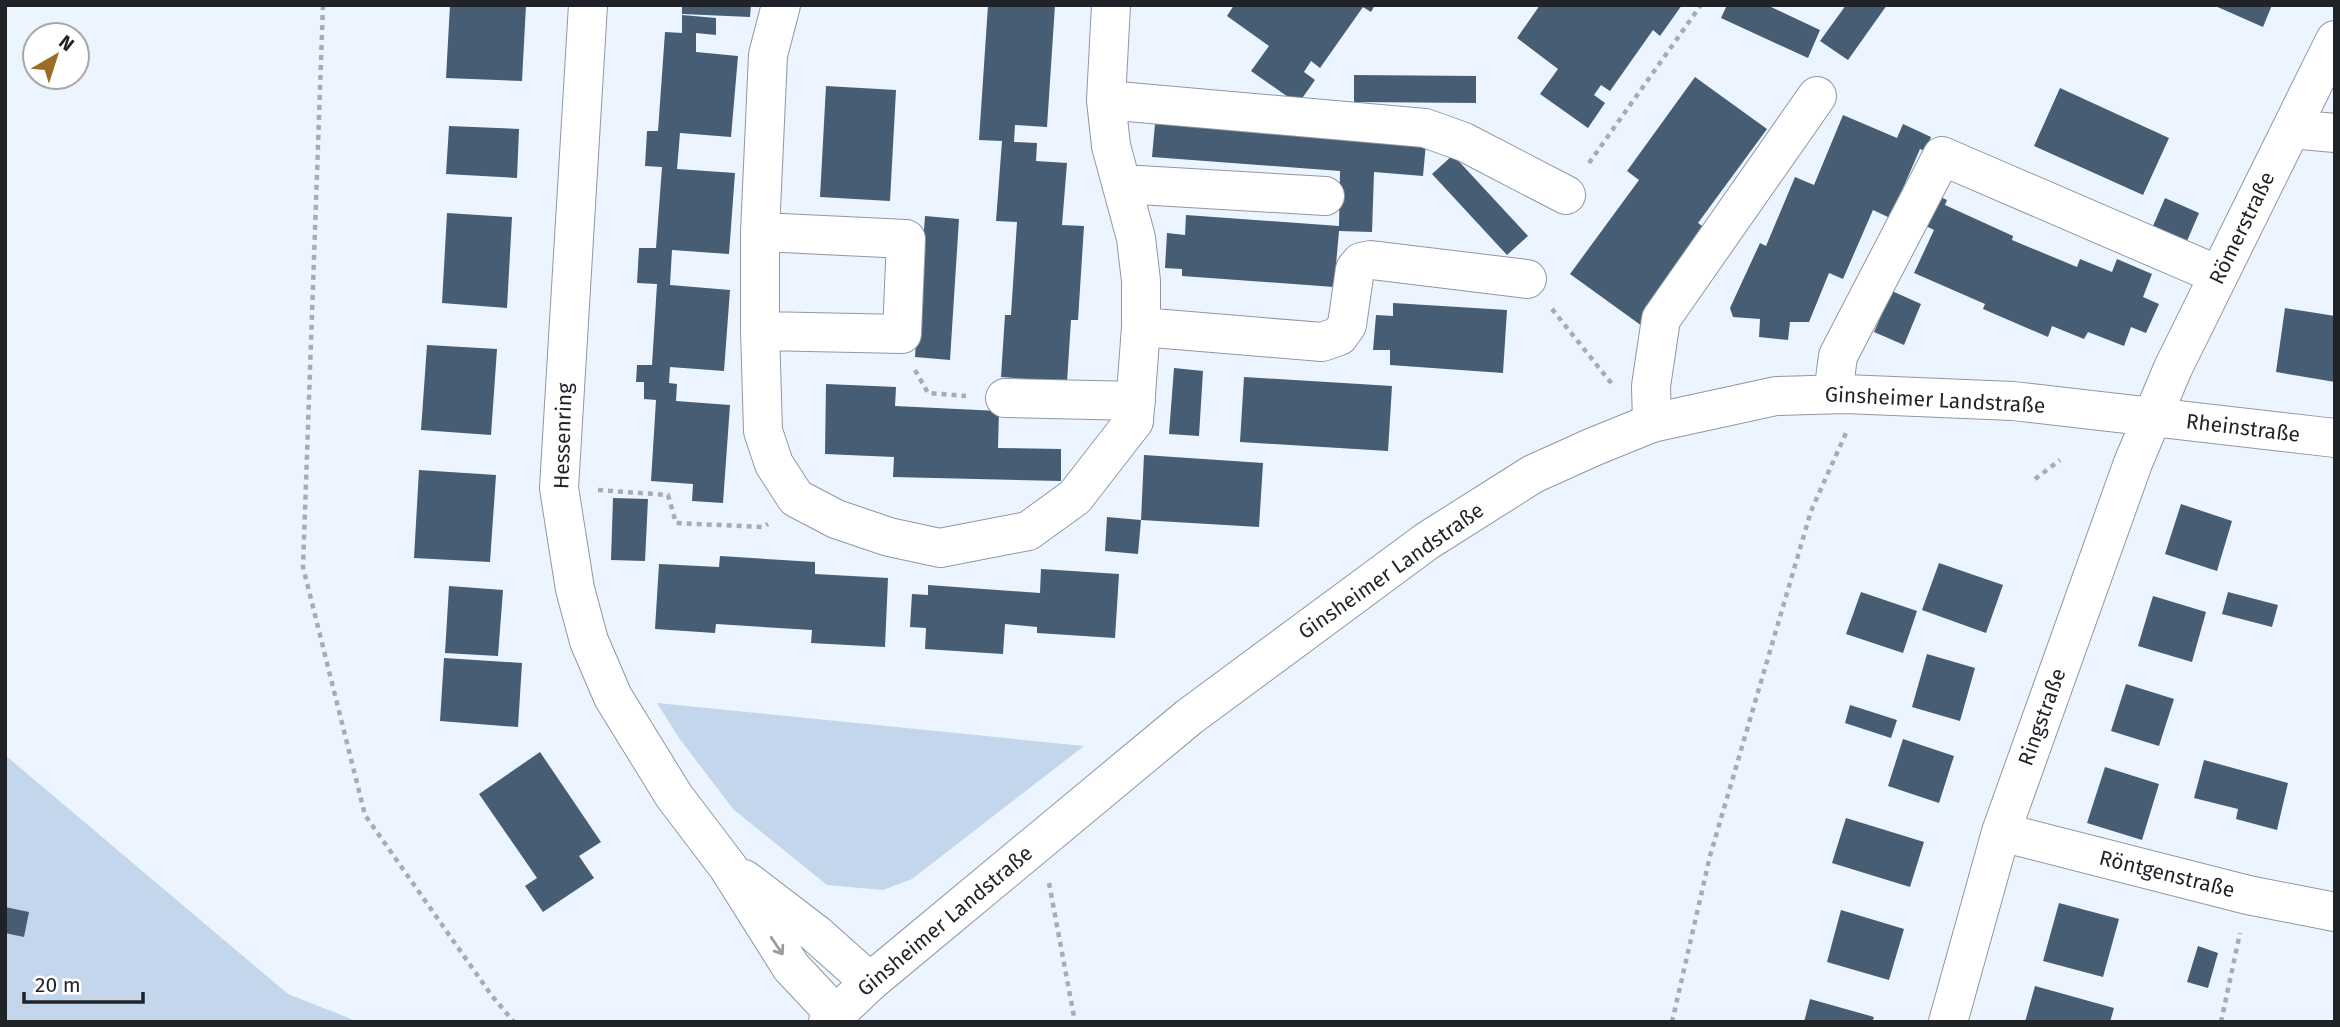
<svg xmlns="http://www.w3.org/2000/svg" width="2340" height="1027" viewBox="0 0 2340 1027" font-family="'Fira Sans',sans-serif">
<rect width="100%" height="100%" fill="#ecf5ff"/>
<path fill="#c3d6eb" d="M657,703L1084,746L912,879L883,890L827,885L733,809L679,738Z
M5,755L288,994L359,1022H5Z"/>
<path fill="#465d74" d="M450,5H526L522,81L446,78Z
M682,5H751L750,17L682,14Z
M988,5H1055L1047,127L1015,125L1014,142L1037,143L1036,161L1067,163L1062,225L1084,226L1078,320H1071L1067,382L1001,377L1005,315H1011L1017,222L996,221L1002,141L979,140Z
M1234,5H1375L1371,12L1363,7L1320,68L1311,61L1304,72L1315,80L1298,104L1251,71L1269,46L1227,16Z
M1540,5H1682L1660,36L1653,30L1610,91L1601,85L1594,95L1605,103L1588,128L1540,94L1558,69L1517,38Z
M1727,5H1767L1820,30L1808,58L1721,18Z
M1846,5H1887L1848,60L1820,41Z
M2213,5H2272L2263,27Z
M682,15L716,18V35L696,33V52L738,56L731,137L680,133L677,169L735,173L729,254L672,250L670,285L730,290L724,371L670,367L669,383L677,384L676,401L730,405L723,503L692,501L693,484L651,481L656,400L644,399V382H636L637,365H652L657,284L637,283L639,248H656L662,167L645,166L647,131H658L665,32L682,33Z
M1354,75L1476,76V103L1354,102Z
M1695,77L1767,129L1698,223L1711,232L1642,326L1570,274L1639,180L1627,171Z
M826,86L896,90L890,201L820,197Z
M2060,88L2169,138L2143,195L2034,146Z
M1843,115L1897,138L1903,124L1931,137L1925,151L1920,149L1890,218L1873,210L1843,279L1829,273L1809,322H1790L1788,340L1759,337L1760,319L1733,317L1730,308L1760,243L1766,246L1795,177L1814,185Z
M1155,124L1426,143L1423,176L1374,172L1372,232L1339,231L1334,287L1182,276V269L1165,268L1167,233L1185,235L1186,215L1339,226L1340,171L1152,157Z
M449,126L519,129L517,178L446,174Z
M1453,155L1528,236L1507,255L1432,174Z
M1932,193L1947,200L1945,205L2013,236L2012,240L2077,267L2080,259L2112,272L2117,259L2152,274L2143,297L2159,304L2146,333L2131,327L2124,346L2088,332L2084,339L2052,326L2048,337L1983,309L1985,304L1914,273L1934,230L1920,223Z
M2165,198L2199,213L2187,241L2153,226Z
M447,213L512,217L507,308L442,303Z
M925,216L959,219L950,360L915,357Z
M1892,291L1921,304L1904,345L1874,332Z
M1393,303L1507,310L1503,373L1390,365V350H1373L1376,315L1393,316Z
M2285,308L2335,316V382L2276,372Z
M427,345L497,349L491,435L421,430Z
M1174,368L1203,371L1199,436L1169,434Z
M1244,377L1392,386L1388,451L1240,442Z
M826,384L896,387L895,406L999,411L998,448L1061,449V481L893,477L894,457L825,454Z
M1144,455L1263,463L1259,527L1141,520Z
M419,470L496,475L490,562L414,558Z
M613,498L648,499L645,561L611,560Z
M2181,504L2232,521L2217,571L2165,554Z
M1107,517L1141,520L1138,554L1105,551Z
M720,556L815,562V574L888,578L885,647L811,643L812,630L716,624L715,633L655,629L659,564L719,567Z
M1939,563L2003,585L1986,633L1922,610Z
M1041,569L1119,574L1115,638L1037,633V627L1005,624L1003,654L925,649L926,628L910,627L912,594L928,595V585L1040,593Z
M449,586L503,590L498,656L445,653Z
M1861,592L1917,611L1903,653L1846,634Z
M2228,592L2278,605L2272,627L2222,614Z
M2153,596L2206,612L2192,662L2138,646Z
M1927,654L1975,668L1960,721L1912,707Z
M444,658L522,663L518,727L440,721Z
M2126,684L2174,699L2159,746L2111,731Z
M1850,705L1897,720L1891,738L1845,723Z
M1903,739L1954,756L1939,803L1888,786Z
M540,752L601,842L579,856L594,878L543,912L525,886L537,878L479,794Z
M2204,760L2288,783L2277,830L2236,819L2238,809L2194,798Z
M2105,767L2159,784L2142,840L2087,823Z
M1846,818L1924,842L1910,887L1832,863Z
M2059,903L2119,919L2103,977L2043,961Z
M5,907L29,912L24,937L5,933Z
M1841,910L1904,929L1889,980L1827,962Z
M2198,946L2218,953L2208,988L2187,982Z
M2035,986L2114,1008L2110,1022H2025Z
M1810,999L1874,1017L1872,1022H1804Z"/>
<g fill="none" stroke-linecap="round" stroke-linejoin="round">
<defs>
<path id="minor" d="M588,5L559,488L575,589L589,641L613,697L674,796L728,867L791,967L836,1015
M781,5L768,55L760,232V331L763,431L774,464L796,498L836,519L889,537L940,548L1028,531L1075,497L1134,421L1141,327V281L1136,238L1111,146L1106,100L1111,5
M1106,100L1425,128L1464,142L1566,195
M2291,129L2335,133
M1122,184L1325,196
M1141,327L1322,342L1339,336L1347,325L1355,269L1361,262L1371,260L1527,279
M760,331L902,334L906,239L760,232
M1833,394L1838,356L1942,156L2218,275
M1005,398L1136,401
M1652,423L1651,386L1661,319L1817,96
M2001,832L2248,895L2335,912
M744,879L816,934L870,982
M1948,1022L2001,832L2133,463L2173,368L2335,40"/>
<path id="major" d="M828,1022L870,982L1189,717L1427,541L1533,474L1593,447L1652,423L1776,396L1845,394L2013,401L2335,438"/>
</defs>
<use href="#minor" stroke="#8e98a3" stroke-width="40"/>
<use href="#major" stroke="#8e98a3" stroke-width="40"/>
<path stroke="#a5acb4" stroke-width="4.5" stroke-dasharray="5 5" stroke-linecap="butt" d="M323,5L303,567L365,815L492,996L514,1022
M1589,163L1701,5
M1552,309L1612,384
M915,370L928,393L966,396
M2035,479L2060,460
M598,490L668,495L676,523L763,527L768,524
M1049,883L1075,1022
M1672,1022L1710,856L1811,511L1846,433
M2221,1022L2240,933"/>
<use href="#minor" stroke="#fff" stroke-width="38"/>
<use href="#major" stroke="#fff" stroke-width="38"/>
</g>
<defs><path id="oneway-shaft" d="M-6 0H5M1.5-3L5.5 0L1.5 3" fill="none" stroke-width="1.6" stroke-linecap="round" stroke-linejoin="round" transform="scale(1.75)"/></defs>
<use stroke="#9a9c9e" href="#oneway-shaft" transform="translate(777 946) rotate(56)"/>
<g text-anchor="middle" stroke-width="7" stroke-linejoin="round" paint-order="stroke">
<g font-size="21" fill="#1f2328" stroke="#fff">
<text transform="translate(2242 228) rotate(-64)" y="7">Römerstraße</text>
<text transform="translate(1935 400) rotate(3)" y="7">Ginsheimer Landstraße</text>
<text transform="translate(2243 428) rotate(7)" y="7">Rheinstraße</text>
<text transform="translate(563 436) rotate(-88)" y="7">Hessenring</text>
<text transform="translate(1391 571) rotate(-35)" y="7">Ginsheimer Landstraße</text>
<text transform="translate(2042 717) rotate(-70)" y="7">Ringstraße</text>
<text transform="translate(2167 874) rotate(14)" y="7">Röntgenstraße</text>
<text transform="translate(945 921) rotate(-40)" y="7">Ginsheimer Landstraße</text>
</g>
</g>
<rect width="2340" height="1027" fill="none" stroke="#1f2328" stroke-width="14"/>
<g transform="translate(56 56) rotate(39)"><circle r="33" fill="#ffffff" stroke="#a5a7a9" stroke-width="2"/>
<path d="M0-5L12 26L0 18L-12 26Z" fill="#a06b24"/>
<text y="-10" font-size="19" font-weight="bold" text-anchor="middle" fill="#1f2328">N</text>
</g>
<path d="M24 992v10h119v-10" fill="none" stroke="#1f2328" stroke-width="3.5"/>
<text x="35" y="992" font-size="21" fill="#1f2328" stroke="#ffffff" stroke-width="5" paint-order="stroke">20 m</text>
</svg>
